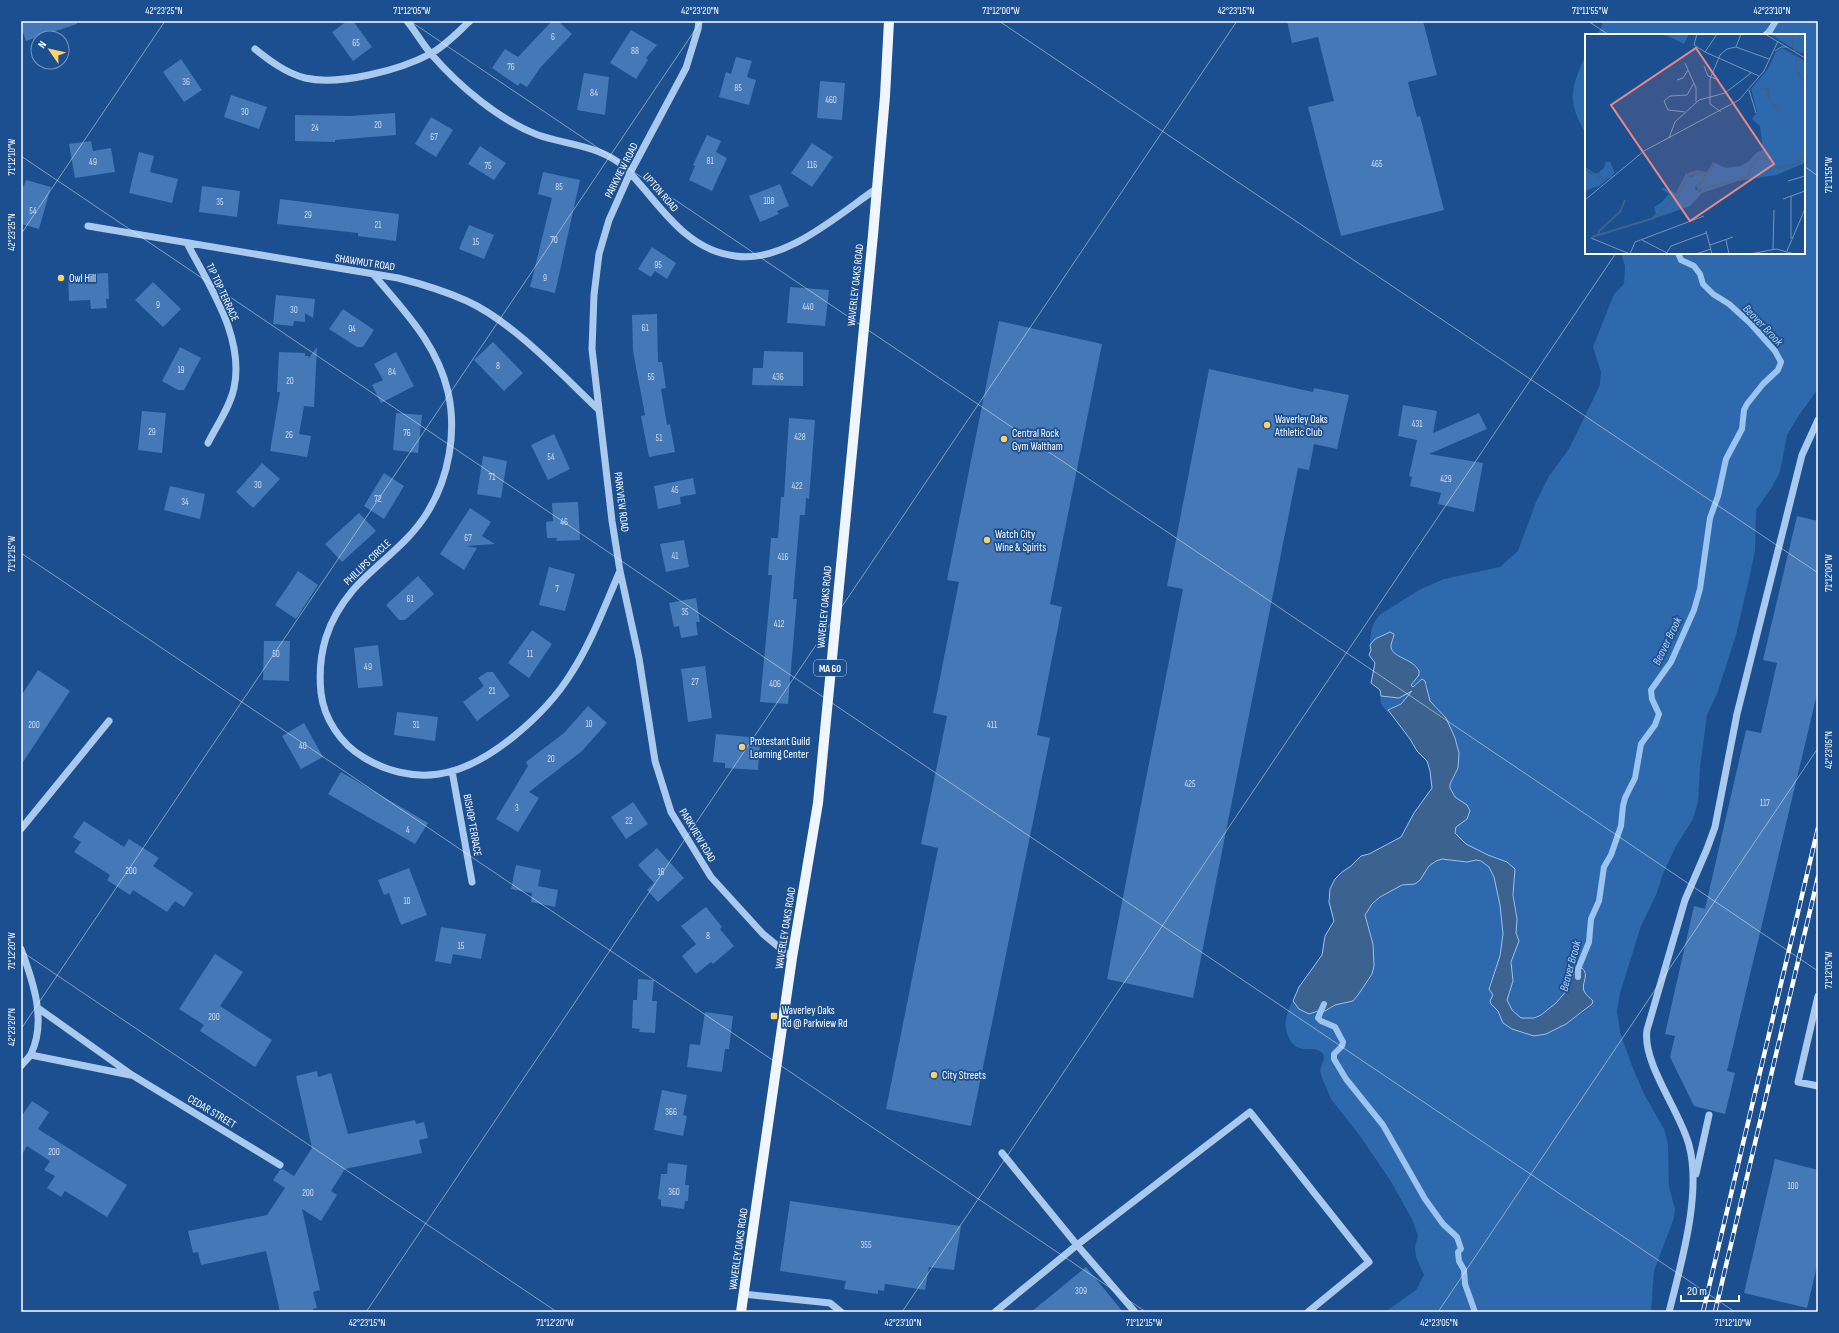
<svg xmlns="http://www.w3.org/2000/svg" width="1839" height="1333" viewBox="0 0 1839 1333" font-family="'Sofia Sans Condensed',sans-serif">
<rect width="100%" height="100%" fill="#1b4f8f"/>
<path fill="#2e69ad" d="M1602,21H1818V389L1799,415L1787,435L1780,472L1772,487L1756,510L1755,550L1750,575L1736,635L1717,694L1707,715L1700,767L1698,802L1693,819L1676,846L1663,874L1656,895L1641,926L1620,993L1617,1011L1620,1032L1632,1066L1644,1094L1664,1129L1668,1144L1669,1187L1675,1209L1674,1218L1654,1271L1651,1312H1385L1416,1290L1424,1275L1416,1257L1415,1246L1418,1236L1412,1219L1390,1180L1360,1136L1331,1099L1322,1078L1320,1070L1324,1058L1323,1054C1316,1046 1308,1051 1299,1048C1295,1047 1292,1043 1290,1040C1282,1025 1286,1014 1293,1000L1295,1005L1309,1014L1321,1010L1330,1009L1335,1005L1353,1001L1358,995L1374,966L1373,944L1370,930L1365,919C1365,903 1400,882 1415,883L1429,866L1436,861L1442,859L1461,861L1476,860L1487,864L1489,867L1494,877L1500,905L1503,934L1500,956L1489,986L1493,995L1492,997L1493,1007C1500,1011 1499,1017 1503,1023C1509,1030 1518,1028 1524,1033C1533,1032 1542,1033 1550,1031C1560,1029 1590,1010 1593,1001L1585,994L1584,990L1585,971L1582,968L1578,969C1571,977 1573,982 1567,990C1554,1009 1518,1038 1507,1000L1511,989L1512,956L1519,941L1516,933L1517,919L1513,887L1515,874L1507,862L1488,855L1466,844L1457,836L1455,829L1459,824L1463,822L1467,805L1455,797L1450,788V784L1456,774L1459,753L1455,738L1446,718L1430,701L1427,684L1420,680L1412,687L1411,683L1419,671C1411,655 1382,659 1394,638L1387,633L1375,639L1370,645C1370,633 1372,622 1381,614L1419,590L1444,579L1500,567L1518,551L1536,502L1549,476L1569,449L1600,385L1601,372L1593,347L1614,294L1624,284L1625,266L1621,253H1804V35H1597L1602,26Z
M1586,54V134C1566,100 1571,89 1586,54Z
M1410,690L1412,692C1403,705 1400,703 1388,710V713L1381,704L1380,694L1383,697L1399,698Z"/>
<path fill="#3c6290" stroke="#9cc4f0" d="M1390,632L1394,634C1394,638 1391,642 1391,646C1391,658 1413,658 1419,671V675L1411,685L1413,687L1422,679L1425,681L1430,701L1446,718L1455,738L1459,753L1458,768L1450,784V788L1455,797L1467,805L1470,811L1467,819L1456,827L1455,833L1466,844L1488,855L1507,862L1515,869L1513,895L1517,919L1516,933L1519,941L1511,962L1513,981L1507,1000L1512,1010L1521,1018H1534L1541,1015L1556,1003L1568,989L1574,972L1582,968C1590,975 1581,983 1584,991C1586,996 1590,997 1593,1001L1592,1004L1566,1024L1546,1034L1534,1036L1512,1029L1503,1023L1498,1011L1491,1004L1490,1001L1493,995L1489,989L1500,956L1503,934L1500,905L1494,877L1489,867L1481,861L1476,860L1467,862L1442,859L1436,861L1429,866L1420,880L1415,884L1402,885L1380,897L1372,904L1365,915L1373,944L1374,966L1372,974L1358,995L1353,1001L1335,1005L1325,1011L1321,1010L1309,1014L1299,1009L1293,1001L1299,987L1322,955L1325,936L1334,921L1329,902L1330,889L1335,879L1342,872L1351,866L1361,856L1369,854L1401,837L1414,813L1432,788L1430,771L1427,761L1417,751L1410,739L1388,710L1401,704L1412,691L1399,698L1381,696L1380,690L1371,683L1375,663L1369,655L1371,650L1370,645L1375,639Z"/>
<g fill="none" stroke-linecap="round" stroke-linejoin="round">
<path stroke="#9cc4f0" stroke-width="6" d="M1765,35L1770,31L1776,21
M1578,977V969L1589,942L1591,919L1599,901L1604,867L1611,855L1621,826L1623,806L1625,798L1635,778L1641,744L1655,725L1659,714L1652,699L1651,690L1671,662L1694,610L1700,589L1710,518L1718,496L1726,459L1742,429L1744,410L1747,404L1763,384L1778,370L1781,362L1775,351L1750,323L1729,304L1713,294L1703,284L1700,274L1694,266L1681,260L1678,253
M1324,1004L1318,1018L1321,1021L1335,1027L1343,1042L1342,1046L1334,1054V1059L1346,1079L1383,1125L1425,1199L1443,1224L1457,1237L1461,1249L1458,1252L1459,1261L1464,1270L1465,1284L1475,1312"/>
</g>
<path fill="#4478b7" d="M21,21H77V24L26,41L21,27Z
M347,21H353L372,47L353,61L332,32Z
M552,21H558L572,34L540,68L527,87L520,83L518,86L492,68L505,49L518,57Z
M1287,21H1423L1437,75L1408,82L1417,117L1420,116L1444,210L1341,236L1308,107L1334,101L1318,37L1292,43Z
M631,30L657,45L646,58L648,60L636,79L610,63Z
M736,57L752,61L747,77L756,80L749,105L719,97L726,72L731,74Z
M181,59L202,90L184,102L163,72Z
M584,73L609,77L605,115L577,110Z
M820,81L845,83L842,120L817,118Z
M231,95L267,107L259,129L224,117Z
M395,113L396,135L335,140V142L295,141V115L350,116Z
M431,117L453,130L436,157L415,144Z
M707,135L721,141L716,152L727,158L712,191L689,180L695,166L693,165Z
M91,141L93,151L111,148L115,172L75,178L69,144Z
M812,143L833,157L812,187L791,173Z
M480,146L506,163L494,180L468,164Z
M139,152L154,156L150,172L178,179L172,203L129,193Z
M543,172L580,180L555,293L530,287L552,198L538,194Z
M26,180L51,187L39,229L21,224V185L24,186Z
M780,184L789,206L777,211L779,214L760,222L749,196Z
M202,186L240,191L237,217L199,212Z
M280,199L399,214L396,241L358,236V233L277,224Z
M469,225L494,235L484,259L459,249Z
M652,247L676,263L667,279L655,271L651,277L638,269Z
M108,273L109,299H106L107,308L91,309L90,300L69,301L68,275Z
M153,282L181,309L163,327L135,300Z
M790,287L829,290L825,326L787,323Z
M276,295L315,299L313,318L305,313V322L294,321L293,326L273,324Z
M343,309L374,330L363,347H357L329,329Z
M657,314L658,362H662L666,388L661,389L667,425L670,424L675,452L649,457L641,416L645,415L633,351L632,315Z
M999,321L1102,344L1050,604L1062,607L1037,735L1050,738L971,1126L886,1109L938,848L921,844L947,716L933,713L959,582L947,580Z
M493,342L523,373L504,391L474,360Z
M180,347L201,358L184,390H178L162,381Z
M317,347L314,407L304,406L299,434L311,436L307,457L270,451L280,392H277L279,352L305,353V356H309L308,359Z
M764,351L803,352V386L752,385L753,368H763Z
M396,352L414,386L381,403L372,385L383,380L374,364Z
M1209,369L1313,392L1314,388L1349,395L1337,449L1314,444L1309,470L1298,468L1193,998L1107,979L1183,589L1167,586Z
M1403,405L1437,411L1433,433L1479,413L1487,429L1429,454L1483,463L1474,512L1438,504L1441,493L1410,486L1412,477L1409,476L1417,440L1398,436Z
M142,411L166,413L162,453L138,450Z
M396,413L422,415L418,453L393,450Z
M789,418L815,420L809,499L806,498L805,515H800L793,599H797L788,704L760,702L772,575H768L771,538H778L781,497H784Z
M554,434L570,469L548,480L531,445Z
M483,456L507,461L501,498L477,494Z
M262,463L280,479L253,508L236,492Z
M384,473L404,486L384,519L364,506Z
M693,478L696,494L680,497L681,504L658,509L654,486Z
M170,486L205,494L200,519L164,510Z
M578,502L580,540L556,541L557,538H547L546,522L553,521L552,503Z
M470,508L491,522L482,536L495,544L466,546L477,548L464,570L440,554Z
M359,513L376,531L342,562L325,544Z
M1797,516L1818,521V690L1727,1071L1735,1073L1725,1114L1694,1106L1670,1057L1675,1036L1665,1034L1694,906L1705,909L1746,730L1761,733L1777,663L1763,660Z
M684,540L689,567L666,572L660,544Z
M549,567L575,574L565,611L539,605Z
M298,571L318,585L296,619L275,605Z
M418,576L434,594L405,620H399L386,605Z
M696,598L700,622H696L698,635L681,638L679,626L674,627L669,603Z
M532,630L552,644L529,678L508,663Z
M264,641H290L289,681L263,680Z
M378,645L383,686L358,688L354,648Z
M705,666L712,718L688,722L681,669Z
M38,670L70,691L21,765V696Z
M487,672H493L510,696L477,721L463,702L484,686L478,678Z
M588,706L607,723L582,751L529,792L539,798L518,832L496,819L528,766L526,762L564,733Z
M397,712L438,717L435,741L394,735Z
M304,723L323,757L301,769L282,736Z
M716,734L749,737V740L760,741L758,770L725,768V763L713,762Z
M341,772L428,823L415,844L328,794Z
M633,802L648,824L626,839L611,817Z
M84,821L124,847L129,839L159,858L153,866L193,893L184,907L175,901L167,912L133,890L130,895L107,880L110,875L74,852L81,842L73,837Z
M657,848L684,878L658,902L647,890L654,883L638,865Z
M516,865L541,870L538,886L558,890L555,907L531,902L532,893L511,889Z
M409,868L427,915L401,925L389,893L384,895L378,880Z
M706,907L722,927L720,929L734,946L713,964L711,962L696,974L682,956L696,944L681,926Z
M441,927L486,934L481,959L453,954L451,964L435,961Z
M215,954L243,972L220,1006L272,1040L255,1067L200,1031L204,1025L179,1009Z
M638,979L654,980L652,1001H657L655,1033L639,1032L640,1029L632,1028L633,1000H637Z
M705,1012L733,1016L729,1049H725L722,1072L687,1067L690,1044L700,1045Z
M317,1071L318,1077L331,1073L348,1134L415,1120L416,1124L424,1122L428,1138L419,1140L422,1153L345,1169L331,1191L337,1195L321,1221L302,1209L320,1290L313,1292L317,1308L313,1309V1312H280L266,1251L201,1265L198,1252L193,1253L188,1231L267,1215L285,1188L273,1180L280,1170L283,1169L294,1176L312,1148L296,1076Z
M662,1090L687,1095L683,1115L687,1116L683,1136L654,1130Z
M32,1101L49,1112L38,1129L127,1185L107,1217L65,1191L61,1197L47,1188L55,1176L44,1170L50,1161L27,1146L21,1156V1117Z
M1775,1159L1818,1170V1262L1807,1308L1744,1293Z
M668,1163L687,1165L685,1185H689L688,1201H685L684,1209L661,1206V1200L658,1199L661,1174H667Z
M790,1201L961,1226L954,1270L929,1267L925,1290L885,1284L884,1291L878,1290V1294L844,1289L846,1281L780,1271Z
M1086,1267L1123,1312H1031Z"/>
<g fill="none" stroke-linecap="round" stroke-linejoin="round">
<path stroke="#a9c9ee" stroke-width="7" d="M407,21C416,32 423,45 432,55C459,86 499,120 538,135C564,144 594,145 618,162C628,169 636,180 645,190C669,219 694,251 735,256C784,264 838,215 876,189
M699,21L698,29L686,68L630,173L609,220L599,254L594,295L592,349L612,521L620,571L639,658L655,761L671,812L711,877L763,934L792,958
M255,49C270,61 286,73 305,78C339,86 400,70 430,54C444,47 459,31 470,21
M88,226L398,278C422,284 445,291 467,301C513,322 562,375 599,410
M187,243C209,286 245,337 234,388C230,407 217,425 208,443
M374,275C405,312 437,344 448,392C457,432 449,478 427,513C408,544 377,563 353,590C327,621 317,653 321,693C324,719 341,744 363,757C385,771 413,778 439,774C488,767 547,713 572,672C592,641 605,605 620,571
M452,771L472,882
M21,829L109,721
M21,949C33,981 47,1021 31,1054C29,1058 24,1062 21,1066
M1818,996L1798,1082L1818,1086
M38,1008L132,1075L280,1165
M31,1055L130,1075
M1696,1174L1709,1115
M743,1294L830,1303L841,1312
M995,1312L1077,1245L1002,1153
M1135,1312L1077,1245L1250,1112L1369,1262L1308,1312
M1669,1312C1681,1264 1702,1193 1689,1145C1680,1111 1642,1063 1647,1030L1685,900L1707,849L1715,827L1737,714L1802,455L1818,420"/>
<path stroke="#f0f6ff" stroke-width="10" d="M741,1312L792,958L818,803L873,235L885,96L889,21"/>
<defs>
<path id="rail" d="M1703,1312L1818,828
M1715,1312L1818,877"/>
</defs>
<use href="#rail" stroke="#fff" stroke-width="4.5"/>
<use href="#rail" stroke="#1b4f8f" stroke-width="3" stroke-dasharray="9" stroke-linecap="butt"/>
</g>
<path fill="none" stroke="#fff" stroke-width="1" stroke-opacity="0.45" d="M410,21L1818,971M999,21L1818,573M1588,21L1609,35M1763,35L1773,21M21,156L1735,1312M1804,166L1818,176M21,234L165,21M21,553L1146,1312M21,951L557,1312M21,1029L701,21M366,1312L1237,21M902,1312L1616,253M1438,1312L1818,748"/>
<g fill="#ffd166" stroke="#1b4f8f" stroke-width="1.5">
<circle cx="61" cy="278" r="4"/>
<circle cx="1267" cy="425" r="4"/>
<circle cx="1004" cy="439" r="4"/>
<circle cx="987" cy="540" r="4"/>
<circle cx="742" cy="747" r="4"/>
<rect x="770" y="1012" width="8" height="8" rx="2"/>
<circle cx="934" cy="1075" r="4"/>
</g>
<g text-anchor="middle" stroke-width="3.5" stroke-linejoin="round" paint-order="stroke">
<g font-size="9" fill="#d0dded">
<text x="553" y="40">6</text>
<text x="356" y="46">65</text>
<text x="635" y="54">88</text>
<text x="511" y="70">76</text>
<text x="186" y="85">36</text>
<text x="738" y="91">85</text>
<text x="594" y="96">84</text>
<text x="831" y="103">460</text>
<text x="245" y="115">30</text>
<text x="378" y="128">20</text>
<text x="315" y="131">24</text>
<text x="434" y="140">67</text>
<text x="710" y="164">81</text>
<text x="93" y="165">49</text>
<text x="1377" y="167">465</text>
<text x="812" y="168">116</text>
<text x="488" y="169">75</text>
<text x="559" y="190">85</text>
<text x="769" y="204">108</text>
<text x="220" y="205">35</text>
<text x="33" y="214">54</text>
<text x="308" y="218">29</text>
<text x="378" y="228">21</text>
<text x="554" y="243">70</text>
<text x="476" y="245">15</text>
<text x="658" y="268">95</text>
<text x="545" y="281">9</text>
<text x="158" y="308">9</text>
<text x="808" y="310">440</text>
<text x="294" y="313">30</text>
<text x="645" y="331">61</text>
<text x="352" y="332">94</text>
<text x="498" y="369">8</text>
<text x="181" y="373">19</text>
<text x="392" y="375">84</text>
<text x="651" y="380">55</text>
<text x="778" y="380">436</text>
<text x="290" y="384">20</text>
<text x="1417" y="427">431</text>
<text x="152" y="435">29</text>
<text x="407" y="436">76</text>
<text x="289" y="438">26</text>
<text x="800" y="440">428</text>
<text x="659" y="441">51</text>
<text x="551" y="460">54</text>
<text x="492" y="480">71</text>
<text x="1446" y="482">429</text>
<text x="258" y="488">30</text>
<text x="797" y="489">422</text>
<text x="675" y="493">45</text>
<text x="378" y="502">72</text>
<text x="185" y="505">34</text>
<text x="564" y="525">46</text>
<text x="468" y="541">67</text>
<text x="675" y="559">41</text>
<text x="783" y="560">416</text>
<text x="557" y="592">7</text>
<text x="410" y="602">61</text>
<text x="685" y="615">35</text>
<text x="779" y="627">412</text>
<text x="276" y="657">50</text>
<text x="530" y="657">11</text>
<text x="368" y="670">49</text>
<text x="695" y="685">27</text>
<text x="775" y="687">406</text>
<text x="492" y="694">21</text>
<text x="589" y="727">10</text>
<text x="34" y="728">200</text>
<text x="416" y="728">31</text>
<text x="992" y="728">411</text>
<text x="303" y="749">40</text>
<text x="551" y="762">20</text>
<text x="1190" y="787">425</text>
<text x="1765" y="806">117</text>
<text x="517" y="811">3</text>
<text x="629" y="824">22</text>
<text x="408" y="833">4</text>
<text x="131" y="874">200</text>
<text x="661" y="875">16</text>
<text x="407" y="904">10</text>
<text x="708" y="939">8</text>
<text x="461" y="949">15</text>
<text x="214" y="1020">200</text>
<text x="671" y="1115">366</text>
<text x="54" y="1155">200</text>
<text x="1793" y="1189">100</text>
<text x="674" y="1195">360</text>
<text x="308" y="1196">200</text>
<text x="866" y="1248">355</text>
<text x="1081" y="1294">309</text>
</g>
<rect fill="#1b4f8f" stroke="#bbcadd" stroke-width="1" x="814" y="660" width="32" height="16" rx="3"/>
<g font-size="10" font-weight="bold" fill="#fff">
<text x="830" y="672">MA 60</text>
</g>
<g font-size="11" fill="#fff" stroke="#1b4f8f">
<text transform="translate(621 170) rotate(-63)" y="4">PARKVIEW ROAD</text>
<text transform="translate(661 192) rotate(49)" y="4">UPTON ROAD</text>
<text transform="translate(365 262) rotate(9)" y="4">SHAWMUT ROAD</text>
<text transform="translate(855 285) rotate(-84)" y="4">WAVERLEY OAKS ROAD</text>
<text transform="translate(223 292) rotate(65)" y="4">TIP TOP TERRACE</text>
<text transform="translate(622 502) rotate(83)" y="4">PARKVIEW ROAD</text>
<text transform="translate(367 562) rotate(-44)" y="4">PHILLIPS CIRCLE</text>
<text transform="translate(824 607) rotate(-85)" y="4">WAVERLEY OAKS ROAD</text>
<text transform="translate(473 825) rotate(80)" y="4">BISHOP TERRACE</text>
<text transform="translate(698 835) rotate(59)" y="4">PARKVIEW ROAD</text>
<text transform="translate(785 928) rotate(-81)" y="4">WAVERLEY OAKS ROAD</text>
<text transform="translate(212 1111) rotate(31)" y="4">CEDAR STREET</text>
<text transform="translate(738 1249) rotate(-82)" y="4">WAVERLEY OAKS ROAD</text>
</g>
<g font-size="11" fill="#fff" stroke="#1b4f8f" text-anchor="start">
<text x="69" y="282">Owl Hill</text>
<text x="1275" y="423">Waverley Oaks<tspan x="1275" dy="13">Athletic Club</tspan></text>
<text x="1012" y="437">Central Rock<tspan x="1012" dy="13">Gym Waltham</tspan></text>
<text x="995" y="538">Watch City<tspan x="995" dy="13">Wine &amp; Spirits</tspan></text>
<text x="750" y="745">Protestant Guild<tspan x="750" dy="13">Learning Center</tspan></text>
<text x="782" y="1014">Waverley Oaks<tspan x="782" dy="13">Rd @ Parkview Rd</tspan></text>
<text x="942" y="1079">City Streets</text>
</g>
<g font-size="12" font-style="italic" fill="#b5d3f5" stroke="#1b4f8f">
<text transform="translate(1763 325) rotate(46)" y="4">Beaver Brook</text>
<text transform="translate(1667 641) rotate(-64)" y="4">Beaver Brook</text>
<text transform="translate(1570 966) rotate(-75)" y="4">Beaver Brook</text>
</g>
</g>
<g transform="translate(1585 34)">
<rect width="220" height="220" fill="#1b4f8f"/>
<path d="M79,0H104L99,10ZM185,0H220V18L215,19ZM197,14L220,27V129L191,141L153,147L117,159L105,172L65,186L71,179L69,173L76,169L84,160L76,155L78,154L91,159L101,139L106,143L112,139L118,142L119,146L110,153L111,156L115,158L117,155L111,153L120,147V142L128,133L125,132H129L128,128L141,134L155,132L163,128L172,118L178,116L175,92L167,85L172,78L166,55L183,35L191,18ZM21,128H25L30,139L14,152L2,156L0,161V135L6,140L13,139L19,134Z" fill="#2e69ad"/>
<path d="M128,128L130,129L127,137L120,142V147L112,152L117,156L113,157L111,151L119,144L112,140L105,142L102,139L112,136L122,138Z" fill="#3c6290"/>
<path fill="none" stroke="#3c6290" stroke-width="2" d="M207,0V12L211,17M211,21V35L220,48M175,56L182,54L184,64L194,77M0,134L17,145L27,142M117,155L164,142L166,131H170L172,124L187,127L194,135L209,130L220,121M13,201L14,197L35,178L40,166M7,203L69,184L94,159L104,141"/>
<path fill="none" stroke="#7695bc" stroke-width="1" d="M112,0L109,11L120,18L174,42M180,0L220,24M151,13L184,25M190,17L196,13H202M120,18L132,0M100,29L111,54V68M119,32L123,42L134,46M92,46L98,44L103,36M164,56L171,79M100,78L83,76L79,67L85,62L102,61L109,49M136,78L125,70V45L135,21L142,15L151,13L156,0M84,104L90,88L114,66L140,59L166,39M203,147L220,142M206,162V205M198,165L220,157M0,166L59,117L154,66L179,37L193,7M121,197L127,220M6,204L45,220M57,206L84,220M141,206L144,220M125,211L148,203M188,215L189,176M202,217L220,175M45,220L50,208L119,182M81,220L86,212L121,199M111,220L126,215M165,220L191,215L210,220"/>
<path fill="#e88989" fill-opacity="0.15" stroke="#e88989" stroke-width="2" d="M111,14L189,130L105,187L26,71Z"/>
<rect width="220" height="220" fill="none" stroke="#fff" stroke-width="2"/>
</g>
<rect width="1839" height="1333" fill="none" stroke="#1b4f8f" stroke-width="44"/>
<g transform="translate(50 50) rotate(304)"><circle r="19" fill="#1b4f8f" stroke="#7695bc"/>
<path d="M0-3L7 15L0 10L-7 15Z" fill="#ffd166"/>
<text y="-6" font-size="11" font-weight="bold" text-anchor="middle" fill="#ffffff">N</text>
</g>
<path d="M1681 1295v6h58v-6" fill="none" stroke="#ffffff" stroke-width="2"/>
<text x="1687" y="1295" font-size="12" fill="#ffffff" stroke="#1b4f8f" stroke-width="3" paint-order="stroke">20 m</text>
<rect x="22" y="22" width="1795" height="1289" fill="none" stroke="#fff" stroke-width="1.5"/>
<g font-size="10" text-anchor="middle" fill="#fff">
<text x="164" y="14">42°23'25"N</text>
<text x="412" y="14">71°12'05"W</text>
<text x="700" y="14">42°23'20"N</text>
<text x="1001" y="14">71°12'00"W</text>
<text x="1236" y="14">42°23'15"N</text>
<text x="1590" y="14">71°11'55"W</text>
<text x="1772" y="14">42°23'10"N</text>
<text transform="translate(11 157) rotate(-90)" y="4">71°12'10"W</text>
<text transform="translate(1828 175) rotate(-90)" y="4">71°11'55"W</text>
<text transform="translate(11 232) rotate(-90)" y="4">42°23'25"N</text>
<text transform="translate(11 554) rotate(-90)" y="4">71°12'15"W</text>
<text transform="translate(1828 573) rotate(-90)" y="4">71°12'00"W</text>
<text transform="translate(1828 750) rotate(-90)" y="4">42°23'05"N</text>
<text transform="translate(11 951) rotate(-90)" y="4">71°12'20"W</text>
<text transform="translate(1828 970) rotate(-90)" y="4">71°12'05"W</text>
<text transform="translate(11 1027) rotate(-90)" y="4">42°23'20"N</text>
<text x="367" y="1326">42°23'15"N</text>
<text x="555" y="1326">71°12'20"W</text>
<text x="903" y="1326">42°23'10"N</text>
<text x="1144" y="1326">71°12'15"W</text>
<text x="1439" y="1326">42°23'05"N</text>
<text x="1733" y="1326">71°12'10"W</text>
</g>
</svg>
